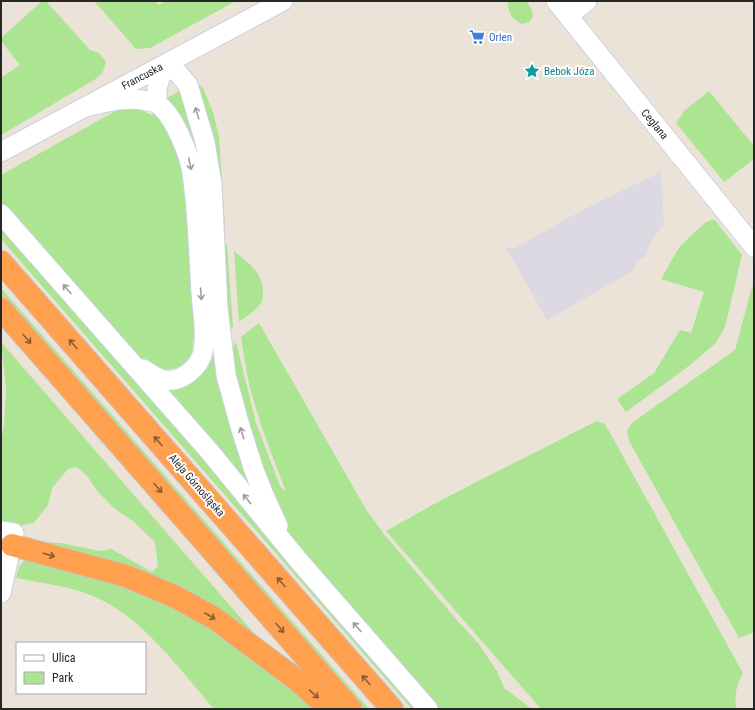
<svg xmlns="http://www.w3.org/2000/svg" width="755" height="710" viewBox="0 0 755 710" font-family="'Roboto Condensed',sans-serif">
<rect width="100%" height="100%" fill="#ebe3d8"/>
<path fill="#dcd9e2" d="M661,172L664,224L650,243L646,256L637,260L633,271L547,320L505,246L513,249L588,207Z"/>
<path fill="#abe591" d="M42,1H46L90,50L99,53L106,62L102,74L94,80L1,135V78L20,65L1,41V38Z
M94,1H155L158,5L166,1H236L150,48L136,49Z
M508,1H526L532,10L533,17L529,22L522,24C511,19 508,12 508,1Z
M197,85H200L203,88L213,112L219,137L225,227L223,224Z
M182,90L199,152L216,359L228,419L249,486L166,388C186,386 198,385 208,364L203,220L167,98Z
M709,91L754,146V159L724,182L676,123L684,111Z
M128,108L138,109L152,115L155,112L165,121L186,174L198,339H193C193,343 193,348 192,352C185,371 162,375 148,361L145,364L1,201V175L119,109Z
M711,220H715L742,255L725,327L715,344L690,365L626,412L617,399L654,373L680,330L691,333L704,292L661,279L680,246L706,222Z
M1,228L207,461L417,709H412L1,239Z
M224,243L227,245L233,327L228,331Z
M234,251C247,262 261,271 263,289C263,293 263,298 262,301C258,310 245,317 239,322Z
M754,286V632L739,638L629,441L627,430L633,422L735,350L752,287Z
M1,288L369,709H363L1,295Z
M259,323L367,511L384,534L455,618L479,644L498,673L504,688L532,709H438L300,552L286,530L251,445L230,351L236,342L256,423L280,486L286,492C273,458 260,425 251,391C246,373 244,354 241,337Z
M1,342L259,639L23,541L61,543L100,551L111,549L152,572L158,566L155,542L134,522L115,509L97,491L88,477L77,467L68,469L52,488L48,505L34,523L18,526L1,523V445L4,424L6,389Z
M597,421L605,424L743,673C737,685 733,696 737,709H541L386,531L445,498Z
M26,558L125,583L225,634L316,709H214C180,670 142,616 93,596C69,586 41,583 16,578L19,567Z"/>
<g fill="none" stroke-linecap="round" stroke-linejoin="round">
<defs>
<path id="minor" d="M556,1L754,247
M568,16L587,1
M164,65L178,73L188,85L205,142L212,184L218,307L226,375L240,426L254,470L263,493L278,526
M157,103V88L164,65
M85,107C105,103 126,96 147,101C151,102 156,102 158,104C173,116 182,139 188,156C193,170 193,184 195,198C198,229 199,261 201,292C202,310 207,335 203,352C199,368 181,383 164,380C156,378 150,373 143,369
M1,152L283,1
M1,214L210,452L299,561L428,709
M1,531L14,533L1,593"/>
<path id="highway" d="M1,262L392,709
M1,309L351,709
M12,545L126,576L176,597L214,618L297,680L330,709"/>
</defs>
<use href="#minor" stroke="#cdd0e2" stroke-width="21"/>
<use href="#highway" stroke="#c7c7c7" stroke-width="24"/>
<use href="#minor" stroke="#fff" stroke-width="19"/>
<use href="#highway" stroke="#ffa04f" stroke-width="22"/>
</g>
<defs><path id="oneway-shaft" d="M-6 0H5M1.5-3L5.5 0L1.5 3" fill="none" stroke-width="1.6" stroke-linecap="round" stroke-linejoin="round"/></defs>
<g stroke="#9e9e9e">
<use href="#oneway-shaft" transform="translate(197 113) rotate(-106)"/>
<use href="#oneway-shaft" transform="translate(190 164) rotate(78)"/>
<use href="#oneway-shaft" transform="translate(67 289) rotate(-131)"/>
<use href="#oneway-shaft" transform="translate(201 294) rotate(86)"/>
<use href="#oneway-shaft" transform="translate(242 433) rotate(-108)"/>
<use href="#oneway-shaft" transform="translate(247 499) rotate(-128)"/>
<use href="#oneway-shaft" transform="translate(357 627) rotate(-131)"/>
</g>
<g stroke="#885d39">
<use href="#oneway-shaft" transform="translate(27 339) rotate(49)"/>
<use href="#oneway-shaft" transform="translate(73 344) rotate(-131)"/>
<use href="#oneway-shaft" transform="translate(158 441) rotate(-131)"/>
<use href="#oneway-shaft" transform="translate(158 488) rotate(49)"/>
<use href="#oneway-shaft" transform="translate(49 555) rotate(16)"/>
<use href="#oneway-shaft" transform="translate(281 582) rotate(-131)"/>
<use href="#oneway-shaft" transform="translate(210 616) rotate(30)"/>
<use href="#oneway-shaft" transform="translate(280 628) rotate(49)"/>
<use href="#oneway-shaft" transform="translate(366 680) rotate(-131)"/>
<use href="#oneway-shaft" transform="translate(314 694) rotate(41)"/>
</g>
<defs>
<symbol id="supermarket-bare" viewBox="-9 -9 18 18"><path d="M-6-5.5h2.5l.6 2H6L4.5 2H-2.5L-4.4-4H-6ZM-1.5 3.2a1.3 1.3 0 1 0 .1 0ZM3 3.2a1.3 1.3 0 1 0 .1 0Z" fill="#3f7fe0" stroke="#fff" stroke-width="2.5" paint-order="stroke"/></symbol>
<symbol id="sight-bare" viewBox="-9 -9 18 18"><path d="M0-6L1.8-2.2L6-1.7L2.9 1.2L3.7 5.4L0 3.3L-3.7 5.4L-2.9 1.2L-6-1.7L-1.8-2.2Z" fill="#0f9aa8" stroke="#fff" stroke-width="2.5" paint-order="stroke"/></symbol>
</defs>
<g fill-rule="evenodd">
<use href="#supermarket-bare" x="466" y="26" width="22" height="22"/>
<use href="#sight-bare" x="521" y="60" width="22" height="22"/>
</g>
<g text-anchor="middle" stroke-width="4" stroke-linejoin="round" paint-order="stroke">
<g font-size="11" fill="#366cbe" stroke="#fff" text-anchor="start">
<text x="489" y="41">Orlen</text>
</g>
<g font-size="11" fill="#0d838f" stroke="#fff" text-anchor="start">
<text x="544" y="75">Bebok Józa</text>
</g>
<g font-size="11" fill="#272727" stroke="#fff">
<text transform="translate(142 76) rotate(-28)" y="4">Francuska</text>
<text transform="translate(655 124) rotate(50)" y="4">Ceglana</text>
<text transform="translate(197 485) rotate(49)" y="4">Aleja Górnośląska</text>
</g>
</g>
<rect width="755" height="710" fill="none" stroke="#272727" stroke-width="4"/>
<rect x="16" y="642" width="130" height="52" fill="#ffffff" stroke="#a9a9a9"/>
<rect x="24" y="655" width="20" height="6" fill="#ffffff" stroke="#a9a9a9"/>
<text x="52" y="662" font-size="12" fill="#272727">Ulica</text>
<rect x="24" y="672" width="20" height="12" fill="#abe591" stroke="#a9a9a9"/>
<text x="52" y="682" font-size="12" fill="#272727">Park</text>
</svg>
